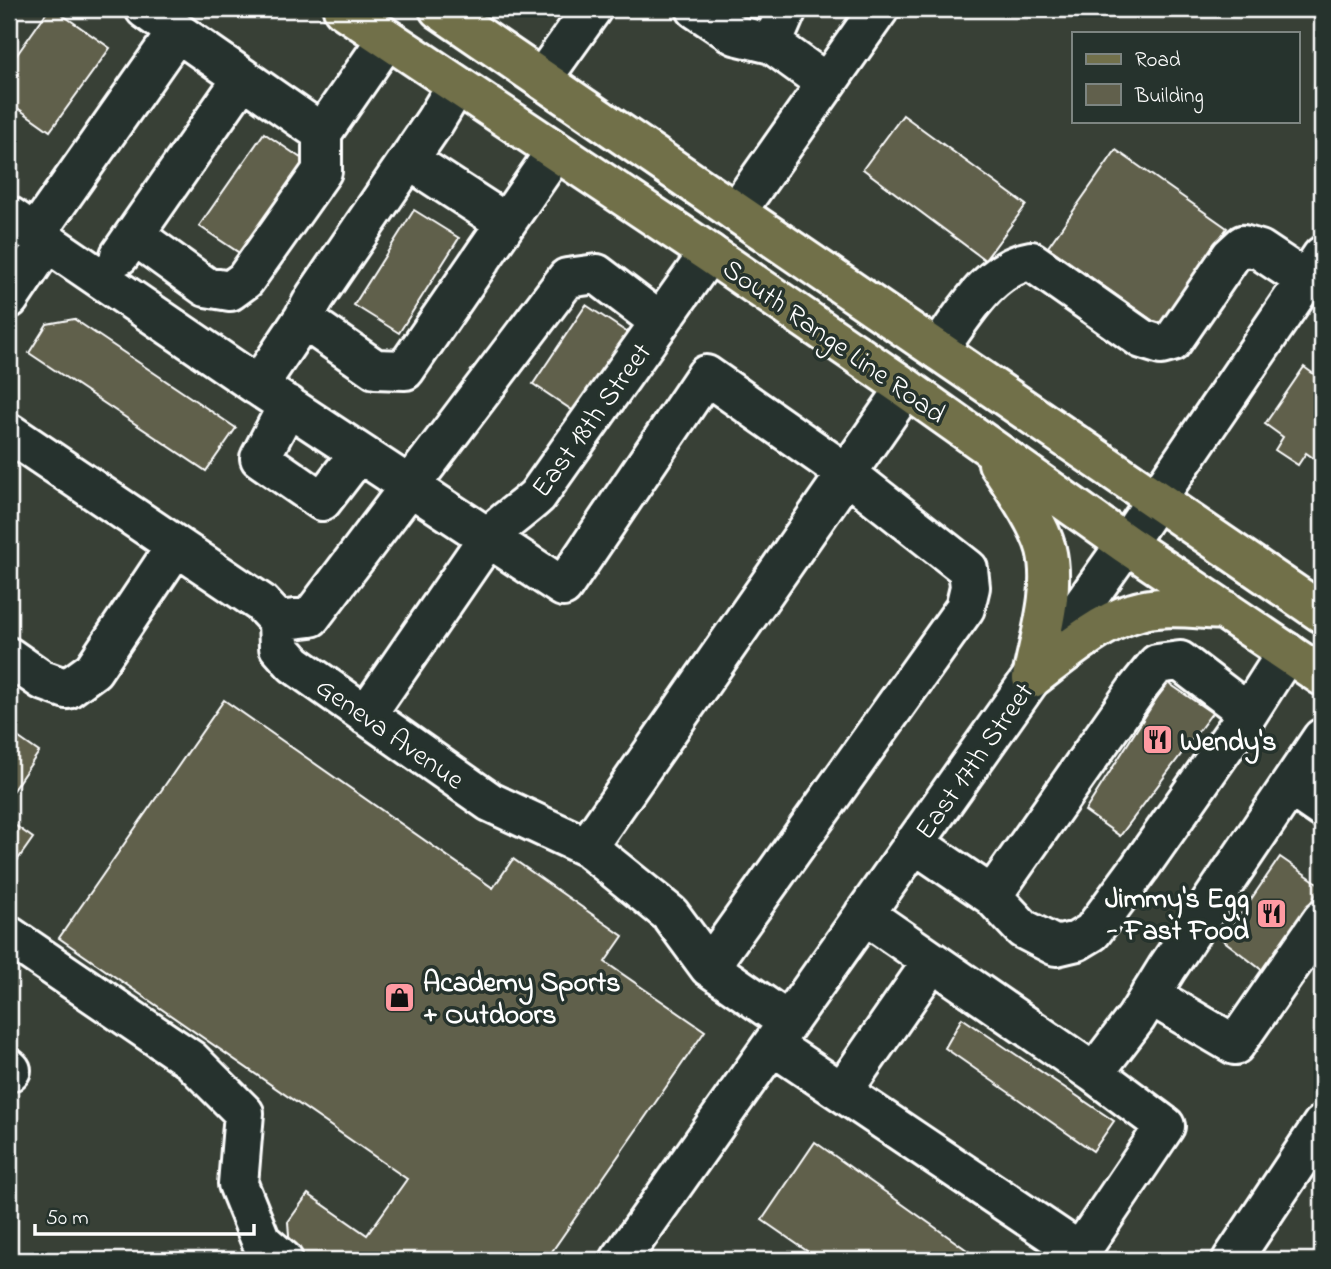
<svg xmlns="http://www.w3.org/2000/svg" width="1331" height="1269" viewBox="0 0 1331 1269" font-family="'Indie Flower',sans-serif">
<rect width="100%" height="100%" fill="#384036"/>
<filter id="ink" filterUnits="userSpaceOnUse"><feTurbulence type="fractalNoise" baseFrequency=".0143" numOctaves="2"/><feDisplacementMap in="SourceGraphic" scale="14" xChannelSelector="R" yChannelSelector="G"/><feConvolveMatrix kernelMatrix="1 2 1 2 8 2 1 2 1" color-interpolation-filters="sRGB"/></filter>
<g filter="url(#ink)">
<path fill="#61604c" stroke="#fff" stroke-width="2" d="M49,9H54L110,48L50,131L9,102V66Z
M903,115L1026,205L985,260L863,169Z
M264,133L308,163L244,256L199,226Z
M1116,150L1227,228L1159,325L1048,247Z
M414,210L459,238L399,333L354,305Z
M586,305L631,335L578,414L533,384Z
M74,319L236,428L206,471L29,353L47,324Z
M1304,367L1322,380V464L1306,453L1298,465L1275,450L1283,437L1265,424Z
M1167,682L1212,713L1120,836L1085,811Z
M224,700L493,888L513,859L623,936L605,962L705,1031L546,1260H307L290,1249L288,1222L308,1194L367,1235L407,1179L59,938Z
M9,731L39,752L9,796Z
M9,821L33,838L9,872Z
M1280,857L1322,886L1263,971L1223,940Z
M962,1018L1114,1121L1093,1151L945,1048Z
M815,1142L981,1260H820L762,1220Z"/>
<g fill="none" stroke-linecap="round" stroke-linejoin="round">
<defs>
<path id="minor" d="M696,9L735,35L772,44L826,83
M177,32L322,133L387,39
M772,44L787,9
M542,79L592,9
M456,86L435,121L315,297L303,319L375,369L405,370L506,223
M409,160L506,223L555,152
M736,212L879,9
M9,216L258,386L303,319
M36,233L177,32L145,9
M134,235L206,287L230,291L245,280L322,171V133
M120,255L243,78
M9,299L48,241
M938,350C962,318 988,268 1031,261L1142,339L1161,345L1172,342L1231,256L1243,245L1260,250L1305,280
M258,386L563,587L706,375L846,473L968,569L970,587L965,608L709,967
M288,405L260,458L322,501L359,453
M9,433L261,603L278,621L279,647L294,664L490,802L587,847L670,914L709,967L788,1022
M278,621L311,617L567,278L597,274L660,322
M9,657L42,680L67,689L93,670L176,546
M1248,713L1180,661L1157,664L1137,689L992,896L1023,929L1056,946L1077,941L1092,932L1140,867L1248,713L1287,652
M366,715L487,539C502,522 521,511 537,496L709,253
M1290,786L1322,808
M914,843L992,896
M587,847L906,388
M864,914L1094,1073L1136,1018L1167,968L1322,738
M9,936L191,1060L244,1113L238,1184L261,1241L283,1260
M1150,995L1235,1045L1322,920
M772,1045L1080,1252L1165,1126L1094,1073
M9,1068L11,1070L9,1072
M842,1092L932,962
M620,1260L1126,544L1322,256
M1232,1260L1322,1125"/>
<path id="major" d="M343,9L709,253L906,388L1126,544L1322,676
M439,9L1322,613
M998,463C1013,486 1039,523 1046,549C1056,590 1040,637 1032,678
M1032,678C1060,657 1099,623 1133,613C1162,603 1195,609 1225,610"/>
</defs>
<use href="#minor" stroke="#fff" stroke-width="44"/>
<use href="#major" stroke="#fff" stroke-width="44"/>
<use href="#minor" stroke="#26332d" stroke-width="38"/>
<use href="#major" stroke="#71704a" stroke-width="38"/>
</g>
</g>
<defs>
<symbol id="restaurant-square" viewBox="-11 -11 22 22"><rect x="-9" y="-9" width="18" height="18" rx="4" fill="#ff9aa2" stroke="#26332d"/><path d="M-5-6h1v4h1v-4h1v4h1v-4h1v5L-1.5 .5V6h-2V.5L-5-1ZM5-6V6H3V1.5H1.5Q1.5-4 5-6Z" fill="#111"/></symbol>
<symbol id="shop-square" viewBox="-11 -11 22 22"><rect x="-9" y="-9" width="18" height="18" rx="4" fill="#ff9aa2" stroke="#26332d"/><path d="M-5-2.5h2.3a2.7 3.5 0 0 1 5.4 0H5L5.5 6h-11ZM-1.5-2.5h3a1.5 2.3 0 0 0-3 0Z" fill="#111"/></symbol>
</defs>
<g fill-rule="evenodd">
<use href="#restaurant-square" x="1140" y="722" width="35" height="35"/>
<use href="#restaurant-square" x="1254" y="896" width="35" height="35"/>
<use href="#shop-square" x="382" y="980" width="35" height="35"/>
</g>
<g text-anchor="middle" stroke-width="7" stroke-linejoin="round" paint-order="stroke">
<g font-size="28" fill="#fff" stroke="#26332d">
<text transform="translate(835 340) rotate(35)" y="10">South Range Line Road</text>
<text transform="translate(590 419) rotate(-54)" y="10">East 18th Street</text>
<text transform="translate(391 732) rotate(35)" y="10">Geneva Avenue</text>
<text transform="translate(973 760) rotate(-55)" y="10">East 17th Street</text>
</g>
<g font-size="28" font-weight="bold" fill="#fff" stroke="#26332d" text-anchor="start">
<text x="1180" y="750">Wendy's</text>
<text x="1249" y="907" text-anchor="end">Jimmy's Egg<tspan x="1249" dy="32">- Fast Food</tspan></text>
<text x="423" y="991">Academy Sports<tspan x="423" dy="32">+ Outdoors</tspan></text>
</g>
</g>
<rect width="1331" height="1269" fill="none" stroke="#26332d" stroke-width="35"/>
<rect x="18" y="18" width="1296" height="1234" fill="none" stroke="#fff" stroke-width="2.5" filter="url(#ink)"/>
<rect x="1072" y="32" width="228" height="91" fill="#26332d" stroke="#7d8581" stroke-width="2"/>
<rect x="1086" y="54" width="35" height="10" fill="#71704a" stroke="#7d8581" stroke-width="2"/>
<text x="1135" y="66" font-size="21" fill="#ffffff">Road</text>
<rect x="1086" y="84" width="35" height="21" fill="#61604c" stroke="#7d8581" stroke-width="2"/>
<text x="1135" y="102" font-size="21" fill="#ffffff">Building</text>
<path d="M35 1224v10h219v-10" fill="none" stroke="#ffffff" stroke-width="3.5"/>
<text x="46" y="1224" font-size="21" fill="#ffffff" stroke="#26332d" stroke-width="5" paint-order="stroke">50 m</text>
</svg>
